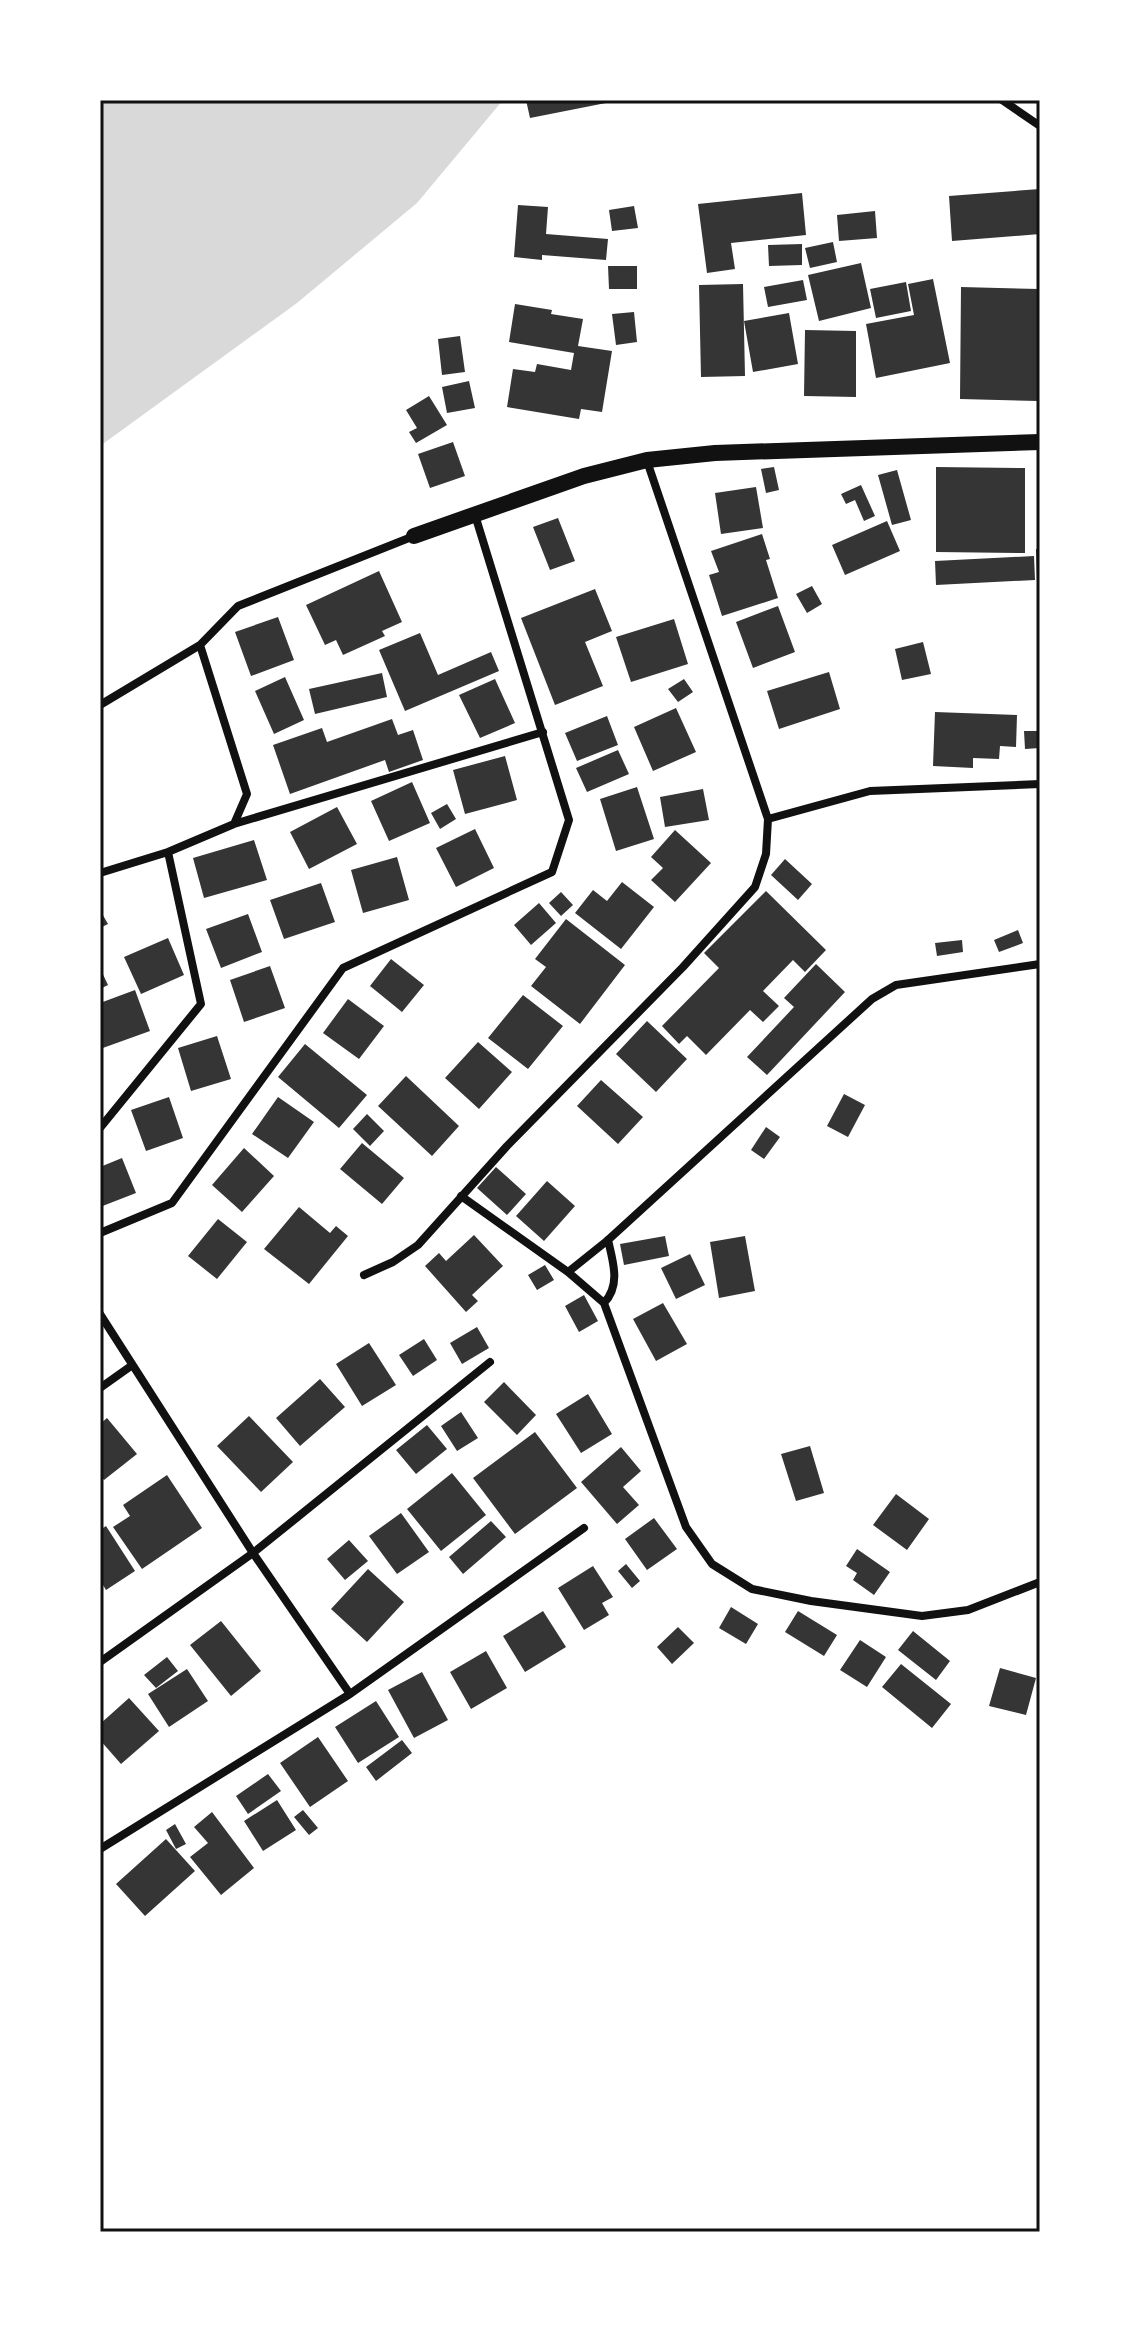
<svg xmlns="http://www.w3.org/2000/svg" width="1140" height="2332" viewBox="0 0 1140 2332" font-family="Quicksand,sans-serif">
<rect width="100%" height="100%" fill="#fff"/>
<path fill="#d9d9d9" d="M100,100H503L417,203L297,303L100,446Z"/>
<path fill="#353535" d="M526,100H616V101L530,118Z
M1040,189V234L952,241L949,196Z
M802,193L806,235L731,243L735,269L707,273L698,204Z
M518,205L548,207L546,234L608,239L606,260L542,255V260L514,257Z
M634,206L638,228L612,231L609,210Z
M875,211L877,238L839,241L837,215Z
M833,242L837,262L810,268L805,248Z
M802,244V265L769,266L768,245Z
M861,263L871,308L819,321L808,275Z
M608,266H637V289H609Z
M933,279L950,363L876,378L866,324L914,315L908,284Z
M803,280L807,300L768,307L764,287Z
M906,282L911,311L876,318L870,289Z
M743,284L745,376L701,377L699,285Z
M961,287L1040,289L1038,401L960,399Z
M515,304L552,310L551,314L583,319L578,346L612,351L602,412L581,409L579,419L507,407L513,369L535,372L537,364L571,370L574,353L509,342Z
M634,312L637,342L616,345L612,314Z
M789,313L798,364L753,372L744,321Z
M805,330L856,331V397L804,396Z
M460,336L465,372L442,375L438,339Z
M469,381L475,408L447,413L442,387Z
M429,396L447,425L416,443L409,432L417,428L406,410Z
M453,442L465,476L430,488L418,454Z
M774,467L779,490L766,493L761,469Z
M936,467L1025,468V553L936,552Z
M897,470L911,520L892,525L878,475Z
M861,485L875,516L864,521L855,500L846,504L841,494Z
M756,487L763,528L721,534L715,493Z
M558,518L575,561L550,570L533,527Z
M887,521L900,551L845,575L832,545Z
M762,534L770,559L766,560L778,598L722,616L709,575L719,572L711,551Z
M1036,549H1040V582H1037Z
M1034,556L1035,580L936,585L935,561Z
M379,571L402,622L382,631L385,636L343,655L336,640L325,645L306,605Z
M812,586L822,604L807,613L796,594Z
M595,589L612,631L585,642L603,686L555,705L521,618Z
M778,606L795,652L753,668L736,622Z
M278,617L294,660L251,676L235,632Z
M674,619L688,664L631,682L616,637Z
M420,633L438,675L491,652L499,671L405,711L379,650Z
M923,642L931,674L902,680L895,649Z
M829,672L840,709L779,729L767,691Z
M382,673L387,697L315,714L309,689Z
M285,677L304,720L274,734L255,691Z
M495,679L515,723L480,738L459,695Z
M684,679L693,692L678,702L668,689Z
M676,708L696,752L653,771L634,727Z
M935,712L1017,715L1016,747L1000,746L999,759L973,758V768L933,766Z
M607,716L618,745L577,761L565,733Z
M392,719L398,735L413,730L423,760L389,772L385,760L290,794L273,745L322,728L327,742Z
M1024,731H1040V748L1025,749Z
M618,750L629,774L587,792L576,768Z
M505,756L517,800L465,814L453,770Z
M412,782L430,823L389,841L371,801Z
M637,787L654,839L616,851L600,799Z
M703,789L709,820L665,827L660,797Z
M447,804L456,819L440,829L431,813Z
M337,807L357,844L309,869L290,832Z
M475,829L494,868L456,887L436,848Z
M675,830L711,863L675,902L651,880L663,868L651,857Z
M254,840L267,880L204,898L193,858Z
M397,857L409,900L363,913L351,870Z
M785,859L812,884L798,900L771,875Z
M622,882L654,907L621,949L575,913L593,890L607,901Z
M321,883L335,922L284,939L270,900Z
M766,891L826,950L805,972L793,960L763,991L779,1006L763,1022L750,1010L706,1055L687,1036L679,1044L662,1026L719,968L704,953Z
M561,892L573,905L561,916L549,903Z
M539,903L556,923L531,945L514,925Z
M100,910L108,924L100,928Z
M248,914L262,952L221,968L206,929Z
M566,919L625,965L580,1024L531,986L546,967L535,959Z
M1018,930L1023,943L999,952L994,940Z
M168,938L184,975L141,994L124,957Z
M962,940L963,952L937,956L935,943Z
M391,959L424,985L402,1012L370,986Z
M816,964L845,992L767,1075L747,1057L794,1007L784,998Z
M270,966L285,1008L244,1022L230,980Z
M100,968L108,985L100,989Z
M135,990L150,1031L100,1049V1003Z
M523,995L563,1026L528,1069L488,1038Z
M348,999L384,1026L359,1059L323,1033Z
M647,1021L687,1059L656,1092L616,1054Z
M217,1036L231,1079L191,1091L178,1048Z
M478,1042L512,1072L479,1109L445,1078Z
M305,1044L367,1095L339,1128L278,1077Z
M406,1076L459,1126L432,1156L378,1106Z
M601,1080L643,1117L618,1144L577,1106Z
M844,1094L865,1105L848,1137L827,1126Z
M169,1097L183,1138L146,1151L131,1110Z
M278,1097L314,1122L288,1158L252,1134Z
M367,1114L384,1131L370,1146L353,1129Z
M766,1127L780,1137L764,1159L751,1150Z
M362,1143L404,1178L382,1204L340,1169Z
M244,1148L274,1176L242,1212L212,1185Z
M122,1158L136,1193L100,1207V1167Z
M496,1167L526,1194L507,1215L477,1188Z
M547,1181L575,1206L544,1241L516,1216Z
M299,1207L330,1233L336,1226L348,1236L309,1284L264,1249Z
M218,1219L247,1242L217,1279L188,1256Z
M474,1235L503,1266L472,1295L478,1301L466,1312L425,1266L439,1253L446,1261Z
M665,1236L669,1256L624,1265L620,1244Z
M745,1236L755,1291L719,1298L710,1242Z
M690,1254L705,1285L676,1299L661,1268Z
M545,1265L554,1280L537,1290L528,1275Z
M584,1295L598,1321L579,1332L565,1306Z
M663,1303L687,1344L656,1361L633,1319Z
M477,1327L489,1348L462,1364L450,1343Z
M424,1339L437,1360L413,1376L399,1355Z
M369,1343L396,1385L362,1406L336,1364Z
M320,1379L345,1407L300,1446L276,1418Z
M504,1382L536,1415L517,1435L484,1402Z
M588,1394L612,1434L581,1453L556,1414Z
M461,1412L478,1438L457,1451L441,1426Z
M249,1416L293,1462L261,1492L217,1446Z
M107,1418L137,1454L104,1480L100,1475V1424Z
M427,1425L447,1449L416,1474L396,1450Z
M535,1432L577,1488L515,1534L473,1478Z
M810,1446L824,1493L796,1501L781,1454Z
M621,1447L641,1471L623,1487L639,1505L617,1524L581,1482Z
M452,1473L486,1515L441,1551L407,1509Z
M167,1475L202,1528L142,1569L113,1527L130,1516L123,1505Z
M896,1494L929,1519L907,1550L873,1525Z
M401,1513L429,1552L397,1574L369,1536Z
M654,1518L677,1549L647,1570L625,1539Z
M491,1521L506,1537L463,1574L449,1557Z
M106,1526L135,1571L106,1590L100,1580V1530Z
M349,1540L368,1561L345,1580L327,1559Z
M857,1549L890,1572L874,1595L853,1580L857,1573L846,1566Z
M626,1564L640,1581L632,1588L618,1571Z
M593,1566L613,1597L602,1603L609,1615L584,1630L558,1588Z
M368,1569L404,1602L367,1642L331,1609Z
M731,1607L758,1624L746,1644L719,1628Z
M543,1611L566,1647L525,1672L503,1636Z
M798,1611L837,1635L824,1656L785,1632Z
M221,1621L261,1671L231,1696L190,1645Z
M678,1627L694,1643L672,1664L657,1647Z
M913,1631L950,1661L936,1680L898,1650Z
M860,1640L886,1657L867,1687L840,1670Z
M486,1651L507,1688L471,1709L450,1672Z
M167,1657L178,1671L156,1688L144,1675Z
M901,1664L951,1704L932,1728L882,1687Z
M1000,1668L1036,1678L1026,1715L989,1706Z
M187,1669L208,1701L169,1727L148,1694Z
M422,1672L448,1720L414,1738L388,1690Z
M129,1698L159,1731L121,1764L100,1740V1724Z
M376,1701L399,1737L358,1763L335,1727Z
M318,1737L348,1781L310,1807L280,1763Z
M402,1740L412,1753L376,1781L366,1767Z
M268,1774L281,1791L248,1814L236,1796Z
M277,1800L296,1830L263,1851L244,1821Z
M303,1810L318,1828L309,1835L294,1817Z
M212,1812L254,1868L221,1895L190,1857L208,1843L194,1827Z
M175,1824L186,1844L176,1849L166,1830Z
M166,1839L195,1871L145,1916L116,1884Z"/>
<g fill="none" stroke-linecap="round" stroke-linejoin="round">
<path stroke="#111" stroke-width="8" d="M1002,100L1040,126
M100,705L200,645
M768,819L870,791L1040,784
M234,824L543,732
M100,873L168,852L234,824L247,794L200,645L238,606L414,536
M100,1128L201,1004L168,852
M461,1196L568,1272L604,1303L686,1527L712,1564L752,1589L811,1601L922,1616L968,1610L1040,1582
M100,1233L172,1203L343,968L552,872L569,820L475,515
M568,1272L608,1240L872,999L896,985L1040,964
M364,1275L393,1262L418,1245L507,1146L683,967L755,887L766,854L768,819L647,461
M604,1303C621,1285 613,1262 608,1240
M100,1314L253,1553L350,1694
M100,1388L131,1366
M100,1662L253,1553L490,1362
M100,1849L350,1694L584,1528"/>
<path stroke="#111" stroke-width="16" d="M414,536L584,476L647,460L715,453L1040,442"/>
</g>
<rect width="1140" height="2332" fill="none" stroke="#ffffff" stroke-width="204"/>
<rect x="102" y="102" width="936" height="2128" fill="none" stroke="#111" stroke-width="3"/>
</svg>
